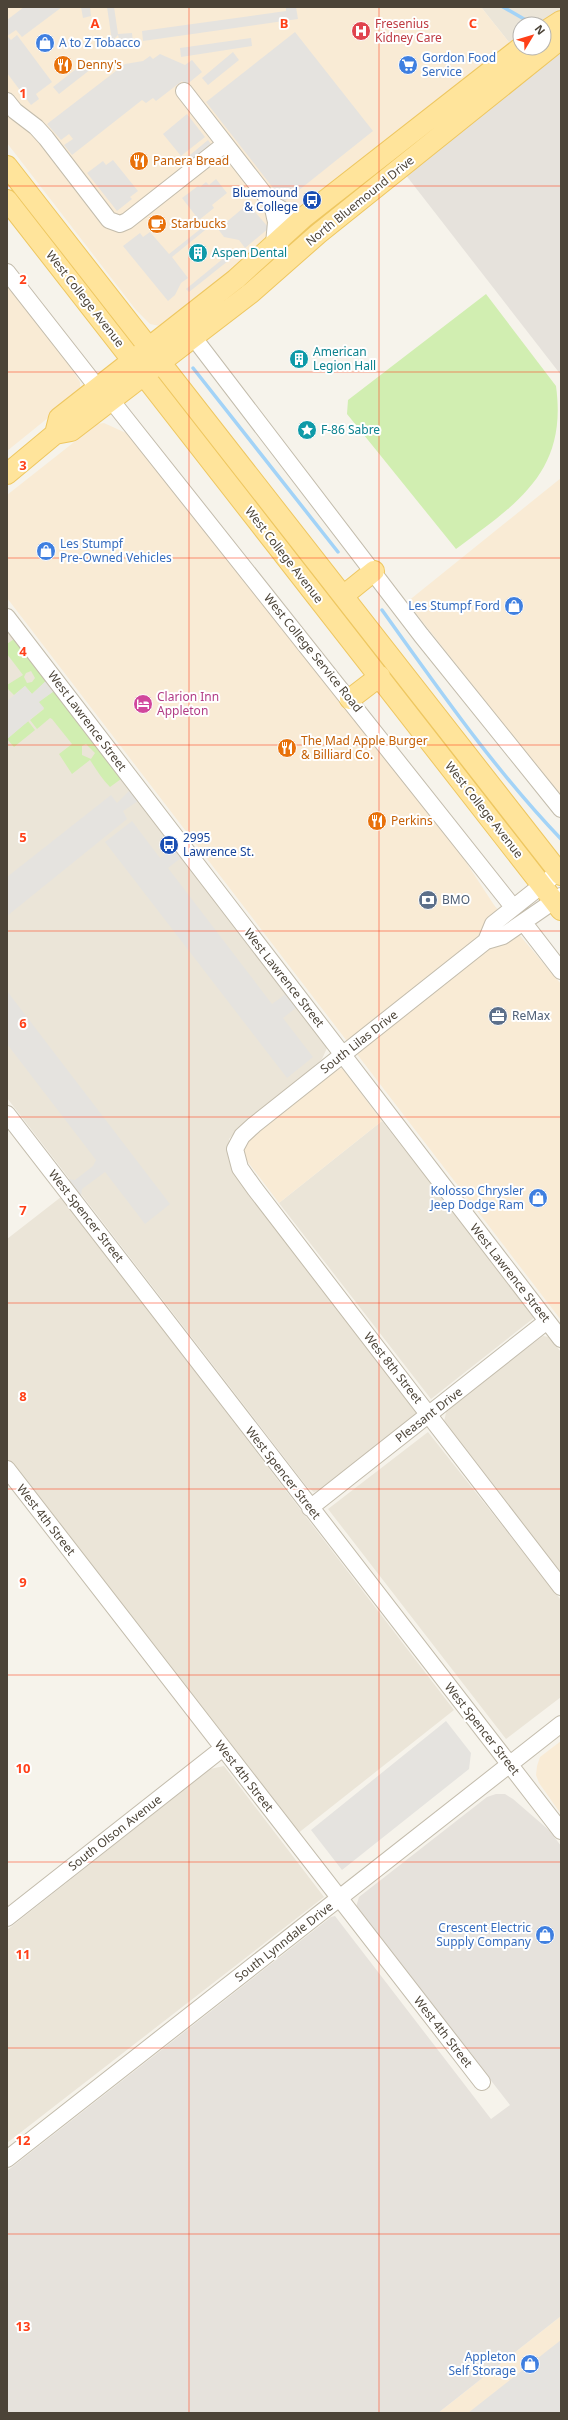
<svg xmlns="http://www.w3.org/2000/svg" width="568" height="2420" viewBox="0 0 568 2420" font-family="'Noto Sans',sans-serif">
<rect width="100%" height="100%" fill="#f6f3eb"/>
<path fill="#ebe5d8" d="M481,7H561V13L544,24H520V41L512,46Z
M7,629L327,1048L322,1059L286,1092L236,1131L229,1139L228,1155L231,1164L417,1410L416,1414L320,1490L314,1492L307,1487L7,1098Z
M382,1121L535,1317L431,1399L279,1203Z
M61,1197L454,1710L292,1838L7,1469V1239Z
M543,1336L549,1337L561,1352V1575L444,1422L447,1408Z
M428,1432L561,1600V1697L506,1739L328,1509Z
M224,1766L324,1897L7,2143V1930L210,1769Z"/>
<path fill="#f9ebd5" d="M7,7H481L512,46L160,326L150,324L136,310L7,143Z
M7,286L66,360L80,382V392L7,451Z
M104,423L126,433L152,459L462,856L494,905L561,984V1320L7,598V495L97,424Z
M561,478V797L407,602Z
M342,1068L382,1121L279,1203L241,1153L246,1140L334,1072Z
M561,1741V1814L539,1783L536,1775L537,1766L540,1757Z
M561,2316V2413H438Z"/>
<path fill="#e6e2dc" d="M561,51V375L405,174Z
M496,1794H505L513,1799L550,1831L561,1846V2316L438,2413H7V2171L331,1917L335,1916L491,2119L510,2105L356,1907L359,1897L487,1797Z"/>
<path fill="#d1eeb1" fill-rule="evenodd" d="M486,294L556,386C568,473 516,504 456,549L347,414L348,400Z
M14,639L46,681L32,694L25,686L14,695L7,688V685L23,675L7,654V644ZM31,671L35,678L32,682L27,683L24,677L26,673Z
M54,691L121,779L110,787C102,779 96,769 90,760L72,774L59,754L72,744L52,719L50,718L37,729L30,720L44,709L38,702ZM86,744L95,753L91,759L82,755V746Z
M28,721L35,730L14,747L7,739Z"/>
<path fill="#e5e3df" d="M24,7H62L22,37L16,30L7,36L11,40L17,35L52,82L36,94L39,99L31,105L7,73V20Z
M81,7H90L91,16L83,18Z
M107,7H114L118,34L132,33L133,42L120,43L118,35L112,41Z
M286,7H296L298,19L143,41L142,31L286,11Z
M295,32L373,131L284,202L206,102Z
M251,38L252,46L181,57L180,48Z
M233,52L239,60L208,85L202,78Z
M160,54L185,65L192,60L202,72L185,86L182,81L156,101L153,98L146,103L142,100L72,155L64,145L73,139L69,134L61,140L47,124L125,64L143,61L150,56L153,59Z
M85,62L91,69L59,94L53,87Z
M187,114L205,137L181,156L163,134Z
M208,140L213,147L189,166L184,160Z
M113,160L138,191L130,197L132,199L117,211L87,173L103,161L106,165Z
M216,179L227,193L212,205L214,208L199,220L182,198L198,186L200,187L206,182L209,185Z
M248,204L269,228L245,248L239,240L224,237L218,229Z
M213,219L215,222L172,257L188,278L181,283L175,295L168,301L123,246L140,233L143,237L150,232L169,254Z
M230,253L233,257L189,292L186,289Z
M46,681L54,691L39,702L44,708L7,739V701L25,686L32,694Z
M130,790L138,801L123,811L127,819L7,916V877L111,795L117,803Z
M132,821L160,858L174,848L182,857L168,868L272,1004L287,993L297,1007L283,1018L313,1057L287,1078L105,842Z
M7,991L170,1204L145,1224L105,1172L82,1189L81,1196L67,1179L75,1180L93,1166L96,1160L7,1044Z
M446,1721L471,1753L469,1769L342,1870L311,1830Z
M561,2340V2413H468Z"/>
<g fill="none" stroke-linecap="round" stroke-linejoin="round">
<path stroke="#a3d3f7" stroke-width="3.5" d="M503,7L524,19
M193,368L338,552
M382,610C438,688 494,769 561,839"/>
<defs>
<path id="minor" d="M184,91L272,204L281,209L296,225
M7,101L15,111L36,127L46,138L109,220L120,224L127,221L225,144
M272,204L276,222L274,244
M7,272L97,387
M194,338L421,635L561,809
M111,400L513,907
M7,617L561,1339
M561,896L503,936L486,941L254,1125L242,1136L235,1149L240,1168L255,1189L561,1587
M524,923L561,971
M486,941L493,924L561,870
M7,1114L561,1831
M7,1469L482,2082
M310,1508L547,1321
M7,1918L223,1748
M7,2159L561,1724"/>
<path id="major" d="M544,32L561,21
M7,166L561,875
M7,200L561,910
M55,434L59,418L236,279L304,217L520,48
M7,474L55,434L71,431L251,293L318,234L561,39
M343,596L374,571
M350,699L380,676"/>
</defs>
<use href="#minor" stroke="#c3bcac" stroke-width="18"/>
<use href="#major" stroke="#eec761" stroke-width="22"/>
<use href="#minor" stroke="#fff" stroke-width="16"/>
<use href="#major" stroke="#ffe49b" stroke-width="20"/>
</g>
<path fill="none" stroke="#ff4019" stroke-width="1" stroke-opacity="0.55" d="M189,7V2413M379,7V2413M7,186H561M7,372H561M7,558H561M7,745H561M7,931H561M7,1117H561M7,1303H561M7,1489H561M7,1675H561M7,1862H561M7,2048H561M7,2234H561"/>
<defs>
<symbol id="hospital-disc" viewBox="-11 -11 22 22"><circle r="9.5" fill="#e0444e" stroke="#fff"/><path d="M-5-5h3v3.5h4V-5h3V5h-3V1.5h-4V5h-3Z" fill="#fff"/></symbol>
<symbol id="shop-disc" viewBox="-11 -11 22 22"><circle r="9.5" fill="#3f7fe0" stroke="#fff"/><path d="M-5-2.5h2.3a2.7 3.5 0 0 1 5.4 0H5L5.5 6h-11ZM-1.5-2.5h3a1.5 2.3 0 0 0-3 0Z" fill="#fff"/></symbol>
<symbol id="restaurant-disc" viewBox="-11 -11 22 22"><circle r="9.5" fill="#e8710a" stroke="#fff"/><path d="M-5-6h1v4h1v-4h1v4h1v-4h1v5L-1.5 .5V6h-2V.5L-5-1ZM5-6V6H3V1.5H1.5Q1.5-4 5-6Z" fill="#fff"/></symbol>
<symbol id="supermarket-disc" viewBox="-11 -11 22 22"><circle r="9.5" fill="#3f7fe0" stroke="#fff"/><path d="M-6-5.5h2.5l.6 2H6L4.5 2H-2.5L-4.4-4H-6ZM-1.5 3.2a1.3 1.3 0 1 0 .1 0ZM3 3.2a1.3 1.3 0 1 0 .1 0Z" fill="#fff"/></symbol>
<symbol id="bus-disc" viewBox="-11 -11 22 22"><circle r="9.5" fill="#1a4fb4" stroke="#fff"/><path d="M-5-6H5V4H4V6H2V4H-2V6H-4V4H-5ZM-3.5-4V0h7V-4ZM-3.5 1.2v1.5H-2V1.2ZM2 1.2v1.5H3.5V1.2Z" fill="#fff"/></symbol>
<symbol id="cafe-disc" viewBox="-11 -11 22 22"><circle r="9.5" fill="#e8710a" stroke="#fff"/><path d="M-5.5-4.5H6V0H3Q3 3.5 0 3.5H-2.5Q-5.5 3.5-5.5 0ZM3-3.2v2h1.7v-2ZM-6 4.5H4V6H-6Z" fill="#fff"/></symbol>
<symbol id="building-disc" viewBox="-11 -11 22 22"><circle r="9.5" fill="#0f9aa8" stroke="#fff"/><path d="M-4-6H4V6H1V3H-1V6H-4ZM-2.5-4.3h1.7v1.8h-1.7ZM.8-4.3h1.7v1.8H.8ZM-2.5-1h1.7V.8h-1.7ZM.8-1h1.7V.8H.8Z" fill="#fff"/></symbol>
<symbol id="sight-disc" viewBox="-11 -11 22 22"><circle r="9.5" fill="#0f9aa8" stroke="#fff"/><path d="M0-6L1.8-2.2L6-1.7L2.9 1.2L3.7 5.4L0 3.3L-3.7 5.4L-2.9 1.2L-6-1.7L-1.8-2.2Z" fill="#fff"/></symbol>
<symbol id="hotel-disc" viewBox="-11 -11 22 22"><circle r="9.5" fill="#d1479c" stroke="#fff"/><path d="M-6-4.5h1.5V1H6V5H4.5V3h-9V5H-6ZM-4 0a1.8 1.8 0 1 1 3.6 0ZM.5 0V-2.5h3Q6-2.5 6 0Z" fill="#fff"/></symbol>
<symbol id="bank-disc" viewBox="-11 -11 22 22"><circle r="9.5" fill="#5c6f8a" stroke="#fff"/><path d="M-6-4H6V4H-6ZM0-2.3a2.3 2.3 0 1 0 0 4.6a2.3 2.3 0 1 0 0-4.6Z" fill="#fff"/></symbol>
<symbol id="office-disc" viewBox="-11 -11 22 22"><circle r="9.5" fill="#5c6f8a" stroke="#fff"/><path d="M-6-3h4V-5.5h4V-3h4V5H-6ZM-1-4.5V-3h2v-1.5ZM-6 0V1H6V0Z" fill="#fff"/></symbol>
</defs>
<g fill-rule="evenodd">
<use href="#hospital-disc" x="350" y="20" width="22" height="22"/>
<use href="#shop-disc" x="34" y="32" width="22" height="22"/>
<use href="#restaurant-disc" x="52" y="54" width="22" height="22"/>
<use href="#supermarket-disc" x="397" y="54" width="22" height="22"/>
<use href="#restaurant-disc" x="128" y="150" width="22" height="22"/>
<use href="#bus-disc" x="301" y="189" width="22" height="22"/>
<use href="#cafe-disc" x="146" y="213" width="22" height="22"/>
<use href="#building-disc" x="187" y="242" width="22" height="22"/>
<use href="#building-disc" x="288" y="348" width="22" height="22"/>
<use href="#sight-disc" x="296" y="419" width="22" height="22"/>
<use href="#shop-disc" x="35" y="540" width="22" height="22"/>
<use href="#shop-disc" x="503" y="595" width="22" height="22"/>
<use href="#hotel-disc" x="132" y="693" width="22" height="22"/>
<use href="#restaurant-disc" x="276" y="737" width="22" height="22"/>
<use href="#restaurant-disc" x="366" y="810" width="22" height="22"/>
<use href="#bus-disc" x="158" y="834" width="22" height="22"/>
<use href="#bank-disc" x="417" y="889" width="22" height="22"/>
<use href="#office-disc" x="487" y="1005" width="22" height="22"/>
<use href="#shop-disc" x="527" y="1187" width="22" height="22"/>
<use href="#shop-disc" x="534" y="1924" width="22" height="22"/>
<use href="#shop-disc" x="519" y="2353" width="22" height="22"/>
</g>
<g text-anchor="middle" stroke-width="4" stroke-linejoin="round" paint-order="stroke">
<g font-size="12" fill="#be3a42" stroke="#fff" text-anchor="start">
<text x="375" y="28">Fresenius<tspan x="375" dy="14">Kidney Care</tspan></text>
</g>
<g font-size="12" fill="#366cbe" stroke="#fff" text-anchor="end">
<text x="59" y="47" text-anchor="start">A to Z Tobacco</text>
<text x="422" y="62" text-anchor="start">Gordon Food<tspan x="422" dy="14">Service</tspan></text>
<text x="60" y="548" text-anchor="start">Les Stumpf<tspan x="60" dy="14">Pre-Owned Vehicles</tspan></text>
<text x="500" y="610">Les Stumpf Ford</text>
<text x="524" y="1195">Kolosso Chrysler<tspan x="524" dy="14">Jeep Dodge Ram</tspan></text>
<text x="531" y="1932">Crescent Electric<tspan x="531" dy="14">Supply Company</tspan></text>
<text x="516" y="2361">Appleton<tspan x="516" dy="14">Self Storage</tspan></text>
</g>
<g font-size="12" fill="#c56008" stroke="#fff" text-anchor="start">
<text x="77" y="69">Denny's</text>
<text x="153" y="165">Panera Bread</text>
<text x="171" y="228">Starbucks</text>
<text x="301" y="745">The Mad Apple Burger<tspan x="301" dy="14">&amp; Billiard Co.</tspan></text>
<text x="391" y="825">Perkins</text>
</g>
<g font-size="12" fill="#164399" stroke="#fff" text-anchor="end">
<text x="298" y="197">Bluemound<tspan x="298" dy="14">&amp; College</tspan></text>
<text x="183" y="842" text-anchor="start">2995<tspan x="183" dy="14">Lawrence St.</tspan></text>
</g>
<g font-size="12" fill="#4c4438" stroke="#fff">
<text transform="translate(360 201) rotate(-39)" y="4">North Bluemound Drive</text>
<text transform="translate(85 299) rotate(52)" y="4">West College Avenue</text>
<text transform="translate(284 555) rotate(52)" y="4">West College Avenue</text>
<text transform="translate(313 653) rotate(51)" y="4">West College Service Road</text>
<text transform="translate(87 721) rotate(53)" y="4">West Lawrence Street</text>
<text transform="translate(484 810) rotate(52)" y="4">West College Avenue</text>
<text transform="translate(284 978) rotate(52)" y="4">West Lawrence Street</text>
<text transform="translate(359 1042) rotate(-38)" y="4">South Lilas Drive</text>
<text transform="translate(86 1216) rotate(52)" y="4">West Spencer Street</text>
<text transform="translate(510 1273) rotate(52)" y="4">West Lawrence Street</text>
<text transform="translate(393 1368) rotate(52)" y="4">West 8th Street</text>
<text transform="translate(429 1415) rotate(-38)" y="4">Pleasant Drive</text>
<text transform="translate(283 1473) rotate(52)" y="4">West Spencer Street</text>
<text transform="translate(46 1520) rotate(52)" y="4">West 4th Street</text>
<text transform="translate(482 1729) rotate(52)" y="4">West Spencer Street</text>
<text transform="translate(244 1776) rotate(52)" y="4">West 4th Street</text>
<text transform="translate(115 1833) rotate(-38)" y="4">South Olson Avenue</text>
<text transform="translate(284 1942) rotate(-38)" y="4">South Lynndale Drive</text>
<text transform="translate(443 2032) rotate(52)" y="4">West 4th Street</text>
</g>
<g font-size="12" fill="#0d838f" stroke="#fff" text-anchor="start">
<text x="212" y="257">Aspen Dental</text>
<text x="313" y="356">American<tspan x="313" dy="14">Legion Hall</tspan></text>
<text x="321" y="434">F-86 Sabre</text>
</g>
<g font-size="12" fill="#b23c85" stroke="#fff" text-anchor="start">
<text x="157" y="701">Clarion Inn<tspan x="157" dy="14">Appleton</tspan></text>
</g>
<g font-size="12" fill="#4e5e75" stroke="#fff" text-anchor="start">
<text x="442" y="904">BMO</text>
<text x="512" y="1020">ReMax</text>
</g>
</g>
<g font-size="13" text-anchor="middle" font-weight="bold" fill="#ff4019" stroke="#fff" stroke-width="4" stroke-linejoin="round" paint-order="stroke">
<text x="95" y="28">A</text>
<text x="284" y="28">B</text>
<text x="473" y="28">C</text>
<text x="23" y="98">1</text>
<text x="23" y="284">2</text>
<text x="23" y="470">3</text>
<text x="23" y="656">4</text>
<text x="23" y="842">5</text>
<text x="23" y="1028">6</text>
<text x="23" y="1215">7</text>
<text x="23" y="1401">8</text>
<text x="23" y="1587">9</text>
<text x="23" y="1773">10</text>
<text x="23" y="1959">11</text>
<text x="23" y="2145">12</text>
<text x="23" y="2331">13</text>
</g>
<rect width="568" height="2420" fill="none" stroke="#4c4438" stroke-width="16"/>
<g transform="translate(532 36) rotate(52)"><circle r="19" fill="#ffffff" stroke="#b7b4af"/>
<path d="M0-3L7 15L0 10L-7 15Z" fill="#ff4019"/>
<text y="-6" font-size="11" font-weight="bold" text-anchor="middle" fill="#4c4438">N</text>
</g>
</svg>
